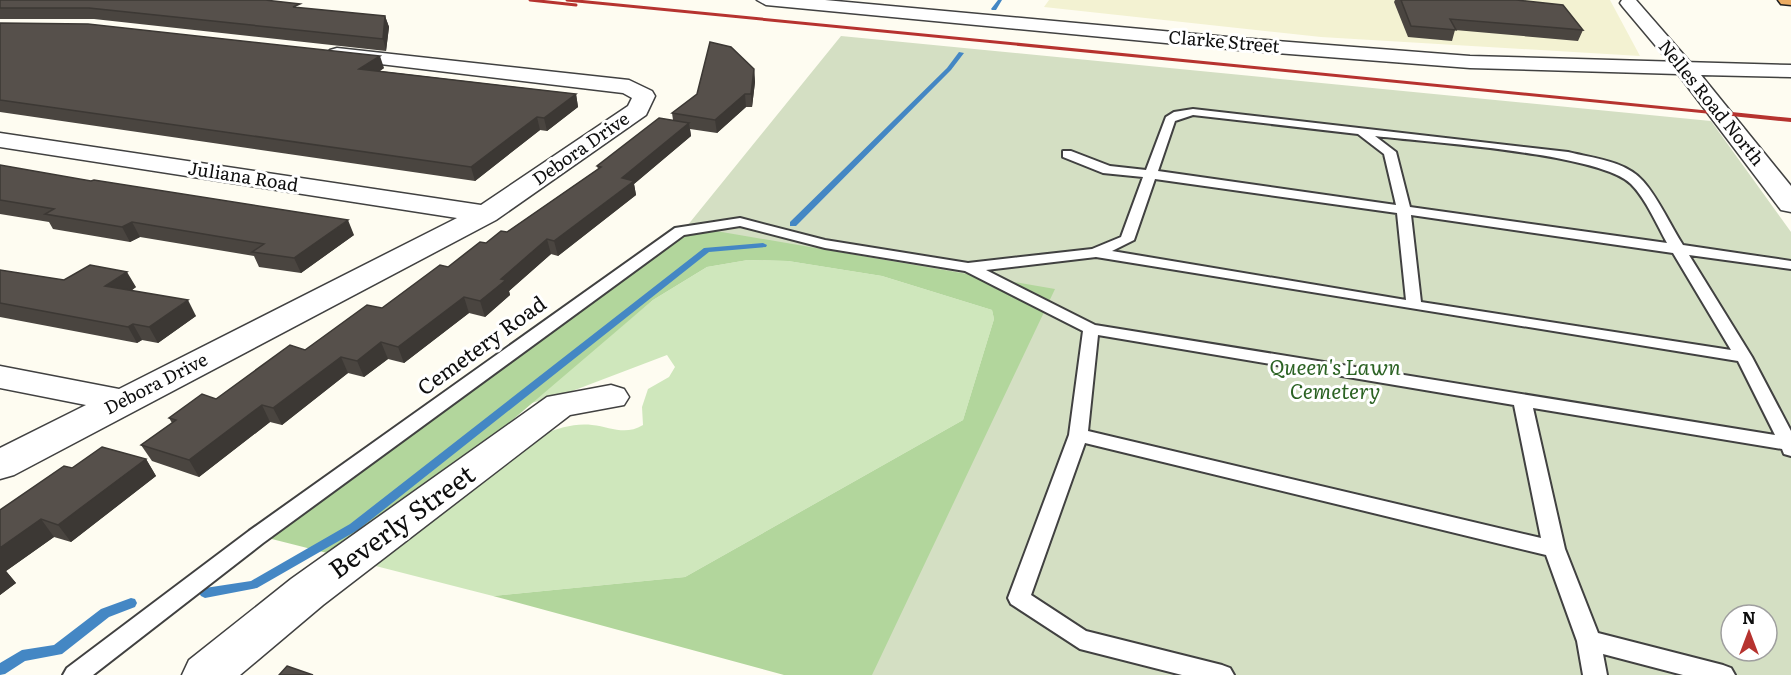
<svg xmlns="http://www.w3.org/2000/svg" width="1791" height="675" viewBox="0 0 1791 675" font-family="Literata,serif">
<rect width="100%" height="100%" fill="#fefcf1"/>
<path fill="#f3f2d2" d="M1049,0H1610L1640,56L1321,37L1044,7Z"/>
<path fill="#cfe7bc" d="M748,260L788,261L882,276L992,310L994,319L963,420L685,577L493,596L364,563L544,434C559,428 575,423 592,425C611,427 625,436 643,425L642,407L648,389L669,377L675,367L667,355L567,393L528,404L653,300L707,267Z"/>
<path fill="#b2d69c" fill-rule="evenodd" d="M687,226L1164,299L1774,595L1791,675H784L493,596L685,577L963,420L994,319L992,310L882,276L788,261L748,260L707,267L653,300L476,451L331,554L256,535ZM1731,615H1767V651H1731Z"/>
<path fill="#d4dfc3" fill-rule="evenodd" d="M841,36L1711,121L1791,232V675H872L1055,289L687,226ZM1731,615H1767V651H1731Z"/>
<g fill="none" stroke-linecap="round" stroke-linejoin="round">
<path fill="#4487c4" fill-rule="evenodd" d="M998,0H1002L996,10H992L991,9Z
M959,52L964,53L951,70L796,226H790V222L947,68Z
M763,243L767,245L766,247L709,252L358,530L257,588L205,598L201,596L199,593L201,590L205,588L251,581L350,524L704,248Z
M131,598L135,599L137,603L135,607L109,617L62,654L25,661L5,674L0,675V663L22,650L54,645L101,609Z"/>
<defs>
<path id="service" d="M1193,109L1568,152C1592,158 1626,161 1643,181C1659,199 1670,225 1683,245L1791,261V269L1689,255L1752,357L1791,431V456L1784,454L1782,449L1533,408L1565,549L1598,633L1723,665L1731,668L1735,675H1683L1603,654L1607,675H1583L1577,641L1546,555L1085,443L1031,595L1086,631L1222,665L1230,668L1234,675H1182L1080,649L1011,604L1008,598L1069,435L1083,331L965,271L825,248L740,226L684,235L263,543L93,675H63L67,668L249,531L675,228L740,218L825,240L968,263L1092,249L1121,237L1143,177L1103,173L1063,157V151H1071L1110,166L1146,170L1166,117L1174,112ZM1193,115L1358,134L1384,154L1396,205L1158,171L1175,121ZM1375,136C1426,142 1599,153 1631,184C1646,199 1657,225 1667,243L1410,207L1396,152ZM1155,179L1397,213L1406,300L1112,251L1134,240ZM1411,215L1673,253L1731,350L1421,302ZM1096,257L1738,361L1775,435L1095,325L986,270ZM1098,335L1514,405L1541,538L1088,431Z"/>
<path id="minor" d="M1622,0H1636L1690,62L1694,66L1690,70H1676L1623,7L1620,3Z
M337,48L629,80L652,91L655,96L646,115L496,220L14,475L0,479V448L86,405L0,388V366L119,389L457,218L0,147V133L481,205L628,106L632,98L623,93L330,58L327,54L330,50Z
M611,385L624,389L629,397L624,405L570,415L323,605L240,675H182L189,660L291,579L547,397Z"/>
<path id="tertiary" d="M757,0H825L1239,38L1470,56L1791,65V77L1701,75L1791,186V212L1781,210L1678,74L1470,68L1239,50L766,5Z"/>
<path id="motorway" d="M1778,0H1791V5L1781,4Z"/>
</defs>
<use href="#service" stroke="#414141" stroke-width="4"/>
<use href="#minor" stroke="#414141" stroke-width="3"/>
<use href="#tertiary" stroke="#414141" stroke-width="3"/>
<use href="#motorway" stroke="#1f1f1f" stroke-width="3"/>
<use href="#service" fill="#fff" fill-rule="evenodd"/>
<use href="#minor" fill="#fff" fill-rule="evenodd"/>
<use href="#tertiary" fill="#fff" fill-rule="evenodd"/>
<use href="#motorway" fill="#ebab62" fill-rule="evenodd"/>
<path stroke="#b6332f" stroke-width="3" d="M530,0L576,5
M567,0L1727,114"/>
<path stroke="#b6332f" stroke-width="4" d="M1712,112L1791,120"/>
</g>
<path fill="#4a4540" d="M0,0L302,8L385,16L389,27L386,51L94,19H0Z
M1395,0H1516L1583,30L1578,41L1455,30L1452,41L1408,37L1394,2Z
M0,23L384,68L380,71L576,94L578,107L547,131L540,130L475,181L0,112Z
M754,69L755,82L752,107H746L717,133L690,129L691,136L634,184L636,195L558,256L551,254L509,291L510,295L485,317L469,313L404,363L388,359L364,377L348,373L282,425L270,422L199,477L152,461L141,445L172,423L169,418L216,399L382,308L486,243L507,232L598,169L597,166L673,120L672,113Z
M0,165L354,235L301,273L259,267L254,256L140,237L130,242L53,229L49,222L0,214Z
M0,270L64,280L136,287L131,291L196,316L158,343L142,340L137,343L0,317Z
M146,459L156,476L71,542L54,537L6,571L16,583L0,595V510L72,468Z"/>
<path fill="#3c3834" d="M385,16L389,27L386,51L383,39Z
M380,56L384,68L364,81L359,69Z
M754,69L755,82L752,107L751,94Z
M576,94L578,107L547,131L544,118Z
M745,94L746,107L717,133L715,120Z
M537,117L540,130L475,181L471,167Z
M689,123L691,136L634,184L636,195L558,256L554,241L622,178Z
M348,220L354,235L301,273L294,258Z
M132,222L140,237L130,242L122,227Z
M547,239L551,254L509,291L510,295L485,317L480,301L501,279Z
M127,272L136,287L114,302L105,286Z
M464,297L469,313L404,363L398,347Z
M188,300L196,316L158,343L149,327Z
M133,324L142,340L137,343L128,327Z
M381,342L388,359L364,377L357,361Z
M341,357L348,373L282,425L273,408Z
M262,405L270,422L199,477L189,460Z
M146,459L156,476L71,542L58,525Z
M41,519L54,537L6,571L16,583L0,595V548Z"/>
<path fill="#56504b" stroke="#3c3834" stroke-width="1.5" d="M0,0H265L300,4L293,7L385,16L383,39L89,8H0Z
M1401,0H1516L1563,5L1583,30L1450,19L1456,30L1411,26Z
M0,23L88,24L380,56L359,69L576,94L544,118L537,117L471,167L0,100Z
M710,42L731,47L754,69L751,94H745L715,120L672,113L697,94Z
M659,118L689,123L622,178L634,181L554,241L547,239L501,279L506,280L480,301L464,297L398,347L381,342L357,361L341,357L273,408L262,405L189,460L141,445L176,420L169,418L202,394L216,399L290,345L305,350L367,305L382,308L440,265L448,267L480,242L486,243L501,231L507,232L601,167L597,166Z
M0,165L91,181L94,180L348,220L294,258L252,252L264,244L132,222L122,227L45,214L54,209L0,200Z
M90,265L127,272L105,286L188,300L149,327L133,324L128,327L0,303V270L64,280Z
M102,447L146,459L58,525L41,519L0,548V510L64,466L72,468Z
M287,666L313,675H279Z"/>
<g text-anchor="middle" stroke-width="6" stroke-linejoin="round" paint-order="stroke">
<g font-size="18" fill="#0e0e0e" stroke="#fff">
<text transform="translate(1224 42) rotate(5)" y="6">Clarke Street</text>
<text transform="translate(1711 103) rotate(51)" y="6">Nelles Road North</text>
<text transform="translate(581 149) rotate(-35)" y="6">Debora Drive</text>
<text transform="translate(243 177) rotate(9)" y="6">Juliana Road</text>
<text transform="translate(156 384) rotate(-27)" y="6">Debora Drive</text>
</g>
<g font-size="21" fill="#0e0e0e" stroke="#fff">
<text transform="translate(482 346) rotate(-36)" y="7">Cemetery Road</text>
</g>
<g font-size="21" font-style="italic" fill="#2b6223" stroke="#fff">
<text x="1335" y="375">Queen's Lawn<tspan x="1335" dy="24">Cemetery</tspan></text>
</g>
<g font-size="26" fill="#0e0e0e" stroke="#fff">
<text transform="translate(402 522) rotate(-36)" y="9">Beverly Street</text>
</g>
</g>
<g transform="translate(1749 633)"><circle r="28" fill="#ffffff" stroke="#9f9f9f" stroke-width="1.5"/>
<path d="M0-4.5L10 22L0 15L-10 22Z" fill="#b6332f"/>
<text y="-9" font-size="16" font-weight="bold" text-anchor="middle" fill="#0e0e0e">N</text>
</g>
</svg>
